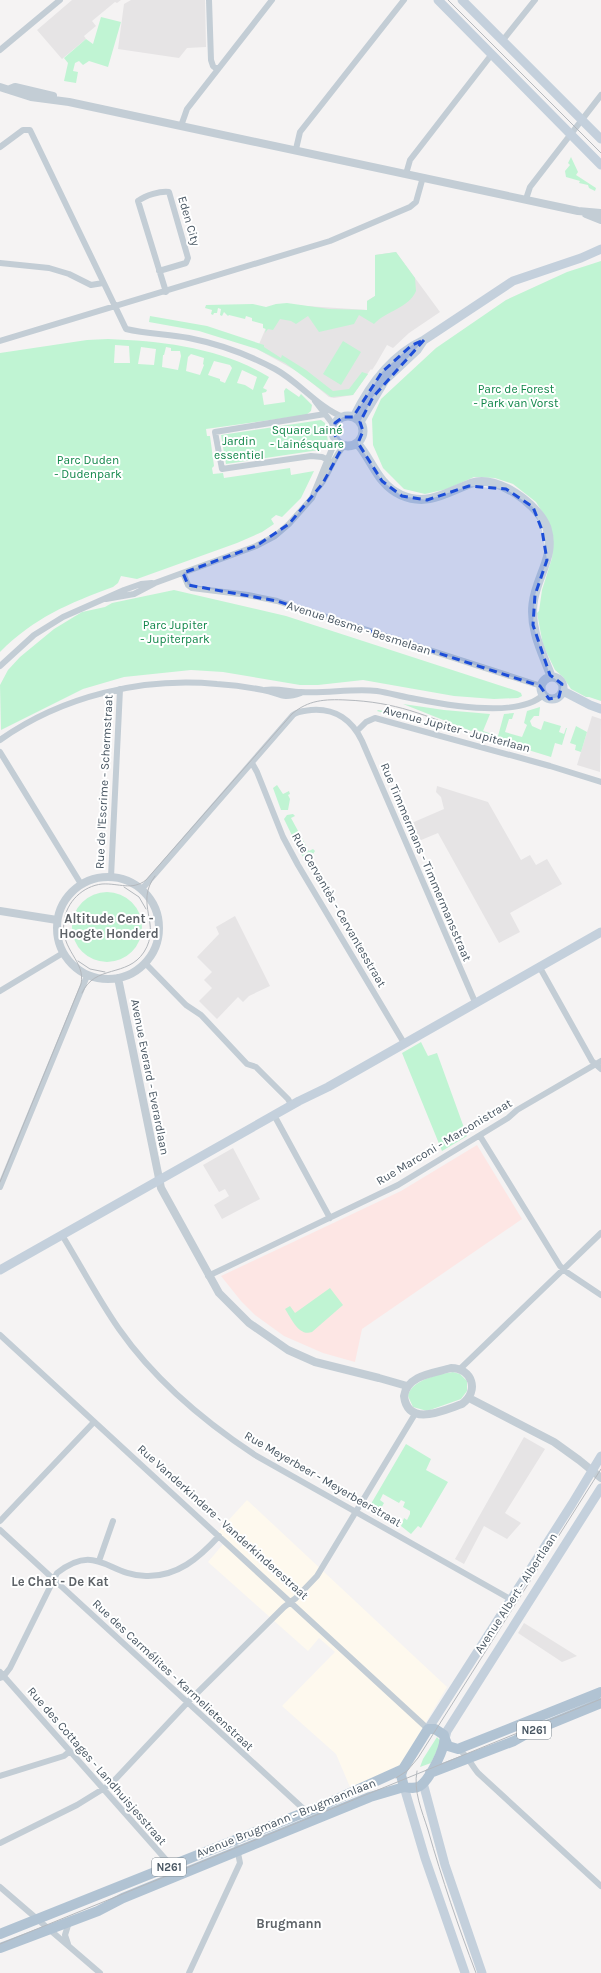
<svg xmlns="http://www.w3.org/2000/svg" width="601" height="1973" viewBox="0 0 601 1973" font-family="Karla,sans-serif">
<rect width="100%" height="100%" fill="#f5f3f3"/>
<path fill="#fef9ee" d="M247,1500L447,1687L398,1769L350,1787L336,1754L282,1706L335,1652L319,1638L308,1651L208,1562L224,1543L216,1534Z"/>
<path fill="#e6e4e5" d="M72,0H121L117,3L115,2L92,21L96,26L84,36L86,39L62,59L37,30Z
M131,0H205L206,47L187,48L179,58L118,49L124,4Z
M396,252L440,312L409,333L393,348L387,345L376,364L372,370L371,369L353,395L334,398L329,397L300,373L257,349L276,304L367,310V301L375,296V255Z
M592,716L601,719L600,772L577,765Z
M437,786L488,802L521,860L530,855L536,865L547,859L562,884L510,913L520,932L499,943L438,833L414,843L407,825L444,809L441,797L436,792Z
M235,916L270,986L249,996L243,1002L238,997L217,1019L199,1001L212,988L204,980L212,972L197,957L219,934L216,927Z
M233,1148L260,1199L222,1219L214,1205L229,1196L225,1189L219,1192L203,1165Z
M524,1437L545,1449L505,1513L521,1523L507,1539L484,1526L464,1564L455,1559Z
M524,1623L537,1631L577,1656L562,1662L518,1633Z"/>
<path fill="#fde6e4" d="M477,1145L522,1219L362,1329L355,1362L323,1353L284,1336L255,1315L241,1301L221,1276L401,1191Z"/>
<path fill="#c0f4d3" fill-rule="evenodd" d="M101,17L121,22L108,67L89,61L83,65L79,61L75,63L73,71L78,72L76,83L64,81L68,63L64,58L86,39L93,44Z
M571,157L578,172L576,175L596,188L595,191L589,188L588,185L579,183L580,181L566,177L565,171L570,165L568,163Z
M396,252L415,278L416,291C409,308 386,311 374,324L359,315L354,324L319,332L308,316L296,324L291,321L280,319L273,330L268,329L265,333L266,329L263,328V324L252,321V318L246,316L245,319L229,315L228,316L224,312L222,316L220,315L221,309L218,308L217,313H214L213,315L211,314L212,310L205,308L206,305L253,304L266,307L276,304L287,303L329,309L367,310V301L375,296V255Z
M601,261V701L589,697H586L571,689L563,677L555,670L543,645L537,613L539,611L542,590L552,558L553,544L546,518L536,502L513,484L495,478L474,477L447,489L425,494L404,489L383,468L373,445L372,419L381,399L436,348L506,300L567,272Z
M150,316L207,326L264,345V347L281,358L282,355L306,370L333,391L349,389L362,372L368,374L353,395L331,397L285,363L257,349L199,331L149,322Z
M108,339C163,341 222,348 269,377L263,388L267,390L266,392L262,393L264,405L285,402L284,391L286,388L299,397L301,394L312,405L311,411L306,415L206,429L207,436H210L214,466L212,468L213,474L223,473L224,478L290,468L291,475L314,471L301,498L282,517L276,515L271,519L274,524L262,532L237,543L137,579L121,576L118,583L113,587C69,603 34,618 0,652V353L87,340ZM115,345L129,346L130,363H114ZM141,347L156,349L154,365L138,364ZM166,347L171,348V351H180L181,356L178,370L162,367L163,355H164ZM191,354L204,358L203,364L204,365L200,375L186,371L188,357ZM214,361L230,365L232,368L225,383L220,381V379L208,375ZM242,370L257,377L253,390L245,385L237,383Z
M343,341L361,352L341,385L323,374Z
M321,420L325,423L328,442L326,446L319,450L226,464L221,435Z
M174,590L286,616L517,691L521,693L522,696L518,698L494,699L454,696L363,680L318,685H300L223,672L191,670L124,677L83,689L1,730L0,685L8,670L20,657L54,629L82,612L105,607L112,603Z
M403,704L444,710L490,714L483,731L498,736L504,714L514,713L512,719H509L505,732L522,737L527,725L524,723L527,711L540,707L539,716H534L530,721L532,726L541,730L544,721L561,726L559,732L564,734L566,728H567L562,745L555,743L551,757L502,742L473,730L471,731Z
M378,710L408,716L437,728L377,711Z
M576,726L587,732L581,752L575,750L576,745L570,743Z
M277,785L283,794L289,791L290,794L288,795L290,799L288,810H281L273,788Z
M293,814L295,816L291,818L309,851L313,849L315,851L313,854L304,858L301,854L284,819L287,815Z
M72 927a35 35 0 1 1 70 0a35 35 0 1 1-70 0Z
M421,1042L428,1056L437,1053L467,1136L442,1151L402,1053Z
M330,1288L343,1305L312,1332C299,1337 291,1318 285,1309L290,1306L295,1313Z
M453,1372L460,1374L467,1381V1391L461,1399L427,1411L413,1407L408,1396C411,1380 439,1374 453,1372Z
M406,1444L431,1459L426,1470L448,1482L421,1528L418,1526L411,1534L401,1526L404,1518L407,1520L410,1514V1511L403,1507L405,1502L401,1500L399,1503L383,1494L380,1500L384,1503L377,1515L368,1509Z
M437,1737L441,1742L431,1763L420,1767L423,1759Z"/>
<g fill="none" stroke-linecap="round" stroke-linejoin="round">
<path stroke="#c3cdd5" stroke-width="6" d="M209,0L211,60L213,66L217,69
M503,40L535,0
M0,50L60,0
M181,126L187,109L272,0
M0,147L23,130H30L126,329C147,334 168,334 189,338C219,344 249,355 275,369C299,382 319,408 343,417
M296,149L300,132L404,0
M406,174L410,160L492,54
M526,199L530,187L601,95
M0,263L49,268L69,274L91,285L103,283
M159,271L186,263L188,258L169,192C160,191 146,195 138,201L166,292
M0,341L330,241L410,207L416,202L423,177
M315,401L332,423L334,428
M325,414L215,432L222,469L311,456L322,457L333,462
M317,489C329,477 332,457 345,445
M183,573L188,585L192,588L248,595L277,601L541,686
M106,599L134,594L155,583L256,546L275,536L289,524L312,498L336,439
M0,666L34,635L63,617L124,590L141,584L152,583
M265,690C278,688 289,692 301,692C326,694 352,688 377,691C390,693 403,697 416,699C446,705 519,718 543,695
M357,731L366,722L375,718L550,766L601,782
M0,740C62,696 142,677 217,684C232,685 248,687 263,690C280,693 281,700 301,693
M0,752L81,884
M252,763L257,772L283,837L298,865L404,1043
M111,877L120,689
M141,890L293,715C298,711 305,711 311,710C335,708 352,720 362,741L475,1002
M145,963L186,1005L201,1015L247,1064L256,1067L288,1099L292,1106
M539,966L592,1061L601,1069
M0,991L63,953
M274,1115L330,1218
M480,1136L560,1266L568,1273L601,1295
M0,1187L87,976
M62,1235C81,1266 98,1299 119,1329C154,1379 205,1422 255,1455L512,1600
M208,1276L398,1185L508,1118L517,1110L601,1061
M0,1335L428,1729
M460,1369L601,1233
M0,1521L94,1422
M0,1530L308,1813
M99,1561L113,1521
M0,1672L168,1862L175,1876
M0,1678L3,1677L10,1668L57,1573C97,1542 107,1575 146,1576C177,1577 199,1558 219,1536
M458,1749C467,1754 471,1765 478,1773L601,1886
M0,1776L64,1756L70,1751
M0,1843L77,1805L111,1784L188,1702L284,1607L296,1598L317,1576L415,1414
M0,1887L100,1973
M68,1944L65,1935L69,1922
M189,1973L240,1863L237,1848"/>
<path stroke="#c3cdd5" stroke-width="8" d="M0,87L31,97L69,102L578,211L601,213
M10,89L15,87L53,96
M586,214L601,220
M57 928a51 51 0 1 1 102 0a51 51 0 1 1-102 0Z
M0,911L57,920
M118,978L161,1188L219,1293L249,1323L288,1350L315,1362L379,1378L407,1386
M451,1368C472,1368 480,1391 462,1404C444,1410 408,1428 404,1396C407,1375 434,1373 451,1368Z
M469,1398L554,1442L579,1460L601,1478"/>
<path stroke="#c4d0dc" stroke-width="9" d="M438,0L601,165
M462,0L601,139
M333 431a15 15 0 1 1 30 0a15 15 0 1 1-30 0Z
M354,417C369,386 392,355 424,340L513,281L581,258L601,249
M360,422L385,380L417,350L423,341
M357,443C373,461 377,484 401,495C428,507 447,492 472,483C497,474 539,505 547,528C556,557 536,576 533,604C530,630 542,652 551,676
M541 688a11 11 0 1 1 22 0a11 11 0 1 1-22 0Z
M563,691L590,705L601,709
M0,1270L299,1101L328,1087L601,932
M428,1729L572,1504L601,1456
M445,1739L447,1731L601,1488
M423,1783L445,1865L482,1973
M404,1787L425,1858L465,1973"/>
<path stroke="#b1c3d3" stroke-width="10" d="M428,1729H435L444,1735C447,1746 430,1779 420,1786C415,1789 410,1788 404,1787L401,1775L403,1769Z
M445,1739L448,1746L458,1749L601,1692
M430,1773L514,1741L530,1732L601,1703
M0,1934L328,1803L403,1769
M0,1948L98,1911L123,1898L370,1797L404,1787"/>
<path stroke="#b4b8bd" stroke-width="1" d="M448,0L601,153
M124,887L139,897L146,909
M78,961L90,969L105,972
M82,993C95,964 127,978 144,952C162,924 134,904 155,876
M0,1182L81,984C86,961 60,950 64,922C66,902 83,886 102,884C119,883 132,891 146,880L292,714C308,700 325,699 346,700C396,702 425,715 470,733
M417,1771C413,1791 422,1811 428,1830C442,1879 458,1926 476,1973
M396,1778L407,1771L418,1758L601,1469
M0,1944L601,1699"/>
</g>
<path fill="#1d4ed8" fill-opacity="0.2" stroke="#1d4ed8" stroke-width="3" stroke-dasharray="8 5" stroke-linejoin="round" d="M424,340L373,397L360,422L363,431L358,443L382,481L402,496L427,500L469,486L506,489L533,507L542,530L547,560L535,595L533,625L550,675L562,684L559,697L549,699L540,686L277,601L188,585L183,573L256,546L289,524L323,483L343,446L334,434L335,423L343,417H353L382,372L412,345Z"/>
<g text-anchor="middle" stroke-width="4" stroke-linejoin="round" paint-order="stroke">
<g fill="#fff" stroke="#7f8991" stroke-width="1">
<rect x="517" y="1721" width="34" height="18" rx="3"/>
<rect x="152" y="1858" width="34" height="18" rx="3"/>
</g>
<g font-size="11" font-weight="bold" fill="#485662">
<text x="534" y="1734">N261</text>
<text x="169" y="1871">N261</text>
</g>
<g font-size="12" fill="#485662" stroke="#fff">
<text transform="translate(189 221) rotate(74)" y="4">Eden City</text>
<text transform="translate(359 628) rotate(18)" y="4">Avenue Besme - Besmelaan</text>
<text transform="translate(457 729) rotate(15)" y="4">Avenue Jupiter - Jupiterlaan</text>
<text transform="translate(104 782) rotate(-87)" y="4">Rue de l'Escrime - Schermstraat</text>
<text transform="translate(426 862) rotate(67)" y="4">Rue Timmermans - Timmermansstraat</text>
<text transform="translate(339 910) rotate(60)" y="4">Rue Cervantès - Cervantesstraat</text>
<text transform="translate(150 1077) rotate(79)" y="4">Avenue Everard - Everardlaan</text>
<text transform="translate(444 1142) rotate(-31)" y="4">Rue Marconi - Marconistraat</text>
<text transform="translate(323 1479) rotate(30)" y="4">Rue Meyerbeer - Meyerbeerstraat</text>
<text transform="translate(223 1522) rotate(42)" y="4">Rue Vanderkindere - Vanderkinderestraat</text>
<text transform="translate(516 1593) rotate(-57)" y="4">Avenue Albert - Albertlaan</text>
<text transform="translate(173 1675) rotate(43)" y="4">Rue des Carmélites - Karmelietenstraat</text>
<text transform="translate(97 1766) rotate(49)" y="4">Rue des Cottages - Landhuisjesstraat</text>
<text transform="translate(286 1818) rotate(-22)" y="4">Avenue Brugmann - Brugmannlaan</text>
</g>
<g font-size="12" fill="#108649" stroke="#fff">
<text x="516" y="393">Parc de Forest<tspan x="516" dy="14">- Park van Vorst</tspan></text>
<text x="307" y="434">Square Lainé<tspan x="307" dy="14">- Lainésquare</tspan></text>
<text x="239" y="445">Jardin<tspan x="239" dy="14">essentiel</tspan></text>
<text x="88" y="464">Parc Duden<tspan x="88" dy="14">- Dudenpark</tspan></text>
<text x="175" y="629">Parc Jupiter<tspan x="175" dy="14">- Jupiterpark</tspan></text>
</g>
<g font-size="13" font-weight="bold" fill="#5e6368" stroke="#fff">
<text x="109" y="923">Altitude Cent -<tspan x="109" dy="15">Hoogte Honderd</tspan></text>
<text x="60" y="1586">Le Chat - De Kat</text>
<text x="289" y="1928">Brugmann</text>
</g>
</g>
</svg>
